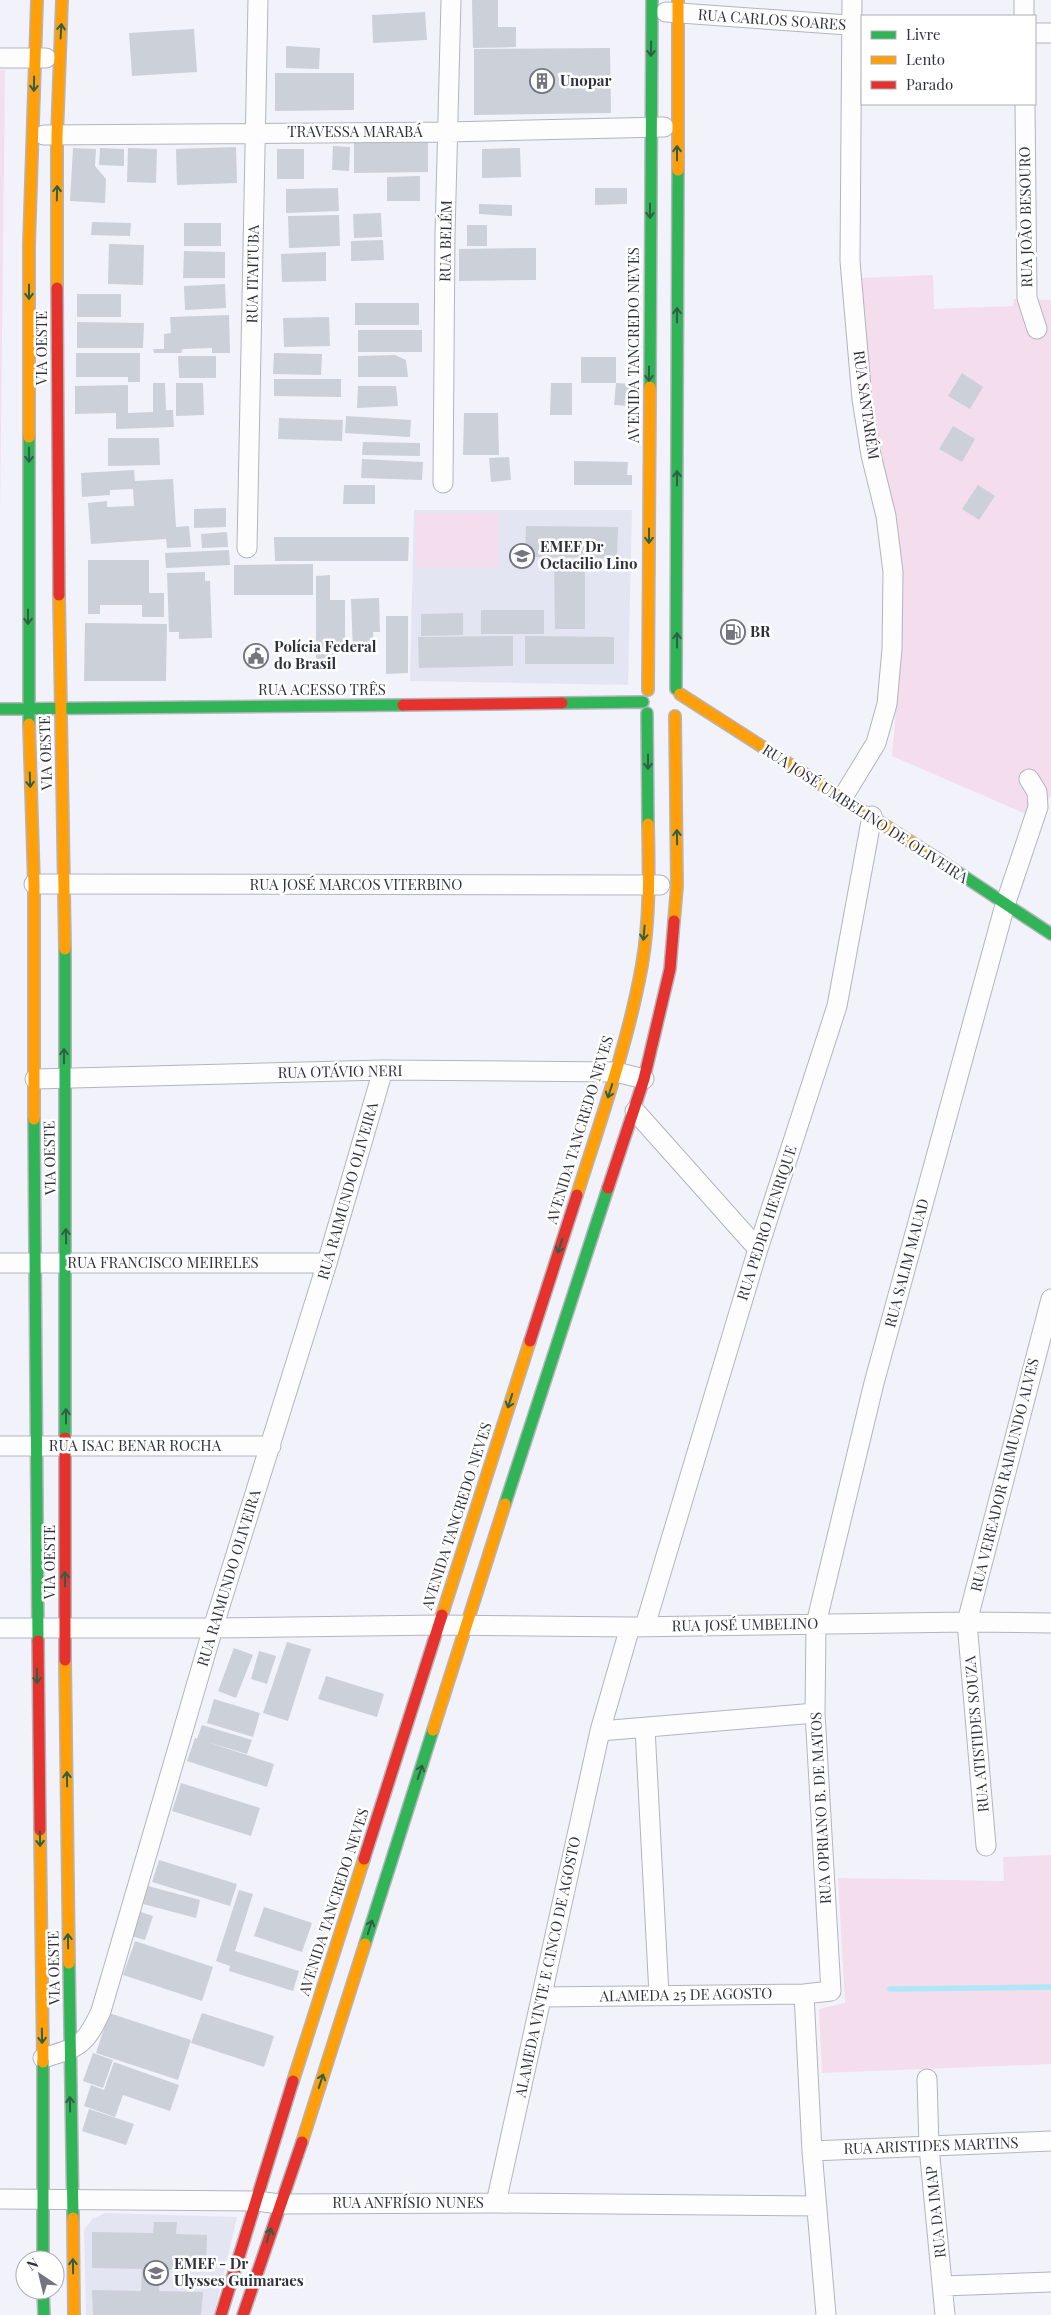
<svg xmlns="http://www.w3.org/2000/svg" width="1051" height="2315" viewBox="0 0 1051 2315" font-family="'Playfair Display',serif">
<rect width="100%" height="100%" fill="#f2f2fa"/>
<path fill="#e4e5f2" d="M414,510H632L628,685L410,681Z
M105,2213L237,2217L214,2315H86L84,2230L92,2219Z"/>
<path fill="#f4ddec" d="M0,70H5L0,516Z
M933,275L934,309L1013,306L1014,299L1051,300V794L1040,820L892,756L902,637L891,532L867,406L861,278Z
M498,513V568H416V514Z
M1051,1855V2064L822,2073L819,2009L845,2003L838,1878L1004,1881L1003,1857Z"/>
<g fill="none" stroke-linecap="round" stroke-linejoin="round">
<path stroke="#b1e6f8" stroke-width="5.5" d="M890,1989L1051,1987"/>
</g>
<path fill="#ccd0d9" d="M472,0H498V27H516V47L473,48Z
M425,12L427,40L373,43L372,15Z
M194,29L197,72L132,76L129,33Z
M286,46L320,48L319,69L286,68Z
M610,48L611,113L474,115V49Z
M275,73H354V110L275,111Z
M428,142V172L354,173V143Z
M333,146L350,147L349,171L332,170Z
M236,147L237,183L177,185L176,149Z
M73,148L96,149L95,166L106,179L105,203L70,201Z
M100,148L124,149V166L99,165Z
M128,148L157,149L156,183L127,182Z
M520,148L521,177L482,178V149Z
M277,149H304V179H277Z
M420,176V201H387V177Z
M338,188L339,211L286,213V189Z
M595,188H627V204L595,205Z
M479,204L512,205V216L479,214Z
M381,213L382,237L354,238L353,214Z
M339,215L340,246L289,248L288,216Z
M92,222L131,223L130,236L91,235Z
M184,223H221V246H184Z
M467,225H487V246H467Z
M383,240L384,260L351,261V241Z
M109,244L144,245L143,285L108,284Z
M536,248V280L459,281V249Z
M184,251L225,252V278H183Z
M326,252V281L282,282L281,254Z
M225,284L226,308L185,310L184,286Z
M77,294H121V317H77Z
M355,303H419V325H355Z
M229,315L230,353H212V348L183,349L181,353H154L153,349H164V334L171,333L170,317Z
M329,317L330,346L284,347L283,318Z
M77,322L144,323L143,348H77Z
M358,330H422V352H358Z
M76,353H140V382H128V377H76Z
M274,353L322,354L321,375L273,374Z
M395,355L406,360L408,377H358V356Z
M178,356H216V378H179Z
M581,357H616V383H581Z
M962,373L983,387L970,409L948,396Z
M274,379H341V397L274,396Z
M153,383H165L166,410H173L174,427L116,429V413L75,414V386L128,385V413L153,412Z
M176,383H203L204,415L176,416Z
M551,383H572V415H550Z
M616,383L633,384L632,406L614,405Z
M358,386H396L398,406L357,408Z
M464,413H498L499,455H463Z
M346,416L411,420L410,437L345,433Z
M279,418L343,420L342,441L278,439Z
M953,426L975,439L962,462L939,449Z
M108,438H159L160,465L108,466Z
M363,442L420,443V456L362,455Z
M509,457L511,480L491,482L489,458Z
M362,459L423,462L422,480L361,478Z
M574,461L628,462L627,475H632V485H574Z
M134,470L135,481L173,479L176,527L189,526L191,547L167,548L166,539L91,544L88,503L107,501V507L134,506L133,489L110,490V495L82,497L81,473Z
M344,485H375V504H343Z
M978,485L995,496L979,520L962,509Z
M226,508V527L194,528V509Z
M526,526L618,527L617,558L525,557Z
M227,532L228,547L202,548L201,534Z
M274,537H409L408,561H275Z
M229,550L230,565L166,568L165,553Z
M88,560H149V593H164V617H142V605H100V614H88Z
M313,564V595H234V565Z
M554,565H585V629H555Z
M205,572V581H210L212,638L179,639V632H169L167,573Z
M330,575V600H345V650H335V670H316V576Z
M379,598L380,632H373L374,650L353,651L351,599Z
M481,610H544V634H481Z
M463,613V635L421,636V614Z
M386,616H408V673L386,674Z
M85,623L167,624L166,681H84Z
M513,636V666L419,668L418,637Z
M525,636L614,637V664H525Z
M287,1642L311,1649L288,1721L263,1713Z
M234,1648L253,1655L236,1698L218,1691Z
M259,1651L276,1656L267,1684L251,1679Z
M326,1676L384,1694L377,1717L318,1699Z
M214,1699L260,1713L253,1737L207,1723Z
M202,1725L252,1740L247,1754L204,1741L274,1764L267,1787L187,1761L195,1738L197,1739Z
M181,1783L260,1808L251,1836L172,1811Z
M159,1860L237,1884L230,1906L152,1882Z
M148,1886L200,1900L196,1918L143,1904Z
M239,1890L253,1894L235,1951L299,1971L293,1991L229,1971L230,1966L216,1961Z
M264,1907L312,1923L302,1952L254,1936Z
M138,1911L153,1916L145,1940L131,1936Z
M135,1941L213,1967L202,2001L123,1975Z
M109,2013L191,2040L178,2080L96,2053Z
M202,2013L274,2036L264,2067L191,2043Z
M93,2053L113,2060L103,2088L83,2081Z
M114,2062L179,2085L170,2111L123,2095L115,2117L84,2106L91,2085L104,2090Z
M89,2109L134,2124L126,2145L82,2131Z
M154,2222H177L176,2234L207,2235L206,2271L160,2270L159,2291L203,2292L201,2315H93L92,2290L141,2291L142,2269L92,2268V2232L153,2233Z"/>
<g fill="none" stroke-linecap="round" stroke-linejoin="round">
<defs>
<path id="street" d="M1024,0V16
M666,12L862,26
M1035,33H1051
M0,58H46
M1025,104L1027,298L1037,329
M44,135L448,132L664,127
M443,483L445,235L451,0
M247,548L258,0
M843,797L876,743L887,704L892,649L893,572L886,516L871,455L862,399L850,261L852,0
M34,884L660,885
M35,1079L383,1070L616,1072L644,1079
M635,1111L758,1249
M0,1263H327
M0,1446H271
M645,1626L758,1249L837,1006L872,816
M0,1628H213L438,1625L630,1627L967,1622L1051,1623
M645,1728L659,1995
M600,1731L815,1713
M986,1846L967,1622L1051,1299
M804,1994L812,2151L826,2315
M541,1997L804,1994L831,1991L815,1713L816,1624L874,1383L1005,905L1038,807L1037,792L1029,779
M43,2058C79,2047 85,2046 101,2011L213,1628L327,1263L383,1070
M927,2079L929,2147L945,2315
M812,2151L1051,2141
M0,2199L257,2201L279,2204L496,2203L817,2206
M496,2203L600,1731L630,1627
M943,2286L1051,2282"/>
<path id="fast" d="M650,387L652,0
M676,689L678,170
M562,703L643,702
M0,709L403,705
M647,713L648,824
M29,724V437
M939,860L1051,934
M65,949V1438
M34,1119L38,1641
M505,1504L608,1188
M365,1944L433,1730
M69,1963L73,2218
M43,2062V2260
M43,2290L44,2315"/>
<path id="slow" d="M678,170V0
M57,288V135L62,0
M29,437V244L37,0
M59,595L65,949
M648,690L650,387
M680,694L939,860
M29,724L34,884V1119
M674,921L677,886L675,716
M577,1195C601,1119 628,1043 642,965C650,919 649,871 648,824
M442,1615L530,1341
M65,1660L69,1963
M433,1730L505,1504
M40,1830L43,2062
M293,2081L364,1859
M302,2142L365,1944
M73,2218L74,2315"/>
<path id="jam" d="M57,288L59,595
M403,705L562,703
M608,1188L644,1079L670,969L674,921
M530,1341L577,1195
M65,1438V1660
M38,1641L40,1830
M364,1859L442,1615
M221,2315L293,2081
M243,2315L302,2142"/>
</defs>
<use href="#street" stroke="#b3b4be" stroke-width="21"/>
<use href="#fast" stroke="#b3b4be" stroke-width="14"/>
<use href="#slow" stroke="#b3b4be" stroke-width="14"/>
<use href="#jam" stroke="#b3b4be" stroke-width="14"/>
<use href="#street" stroke="#fdfdfe" stroke-width="19"/>
<use href="#fast" stroke="#30b455" stroke-width="11"/>
<use href="#slow" stroke="#ff9f0a" stroke-width="11"/>
<use href="#jam" stroke="#e5322d" stroke-width="11"/>
</g>
<defs><path id="oneway-shaft" d="M-6 0H5M1.5-3L5.5 0L1.5 3" fill="none" stroke-width="1.6" stroke-linecap="round" stroke-linejoin="round" transform="scale(1.25)"/></defs>
<g stroke="#305f47">
<use href="#oneway-shaft" transform="translate(61 31) rotate(-87)"/>
<use href="#oneway-shaft" transform="translate(651 49) rotate(91)"/>
<use href="#oneway-shaft" transform="translate(34 84) rotate(91)"/>
<use href="#oneway-shaft" transform="translate(677 153) rotate(-90)"/>
<use href="#oneway-shaft" transform="translate(57 193) rotate(-89)"/>
<use href="#oneway-shaft" transform="translate(650 211) rotate(90)"/>
<use href="#oneway-shaft" transform="translate(29 292) rotate(90)"/>
<use href="#oneway-shaft" transform="translate(677 315) rotate(-90)"/>
<use href="#oneway-shaft" transform="translate(649 374) rotate(90)"/>
<use href="#oneway-shaft" transform="translate(29 455) rotate(90)"/>
<use href="#oneway-shaft" transform="translate(677 478) rotate(-90)"/>
<use href="#oneway-shaft" transform="translate(649 536) rotate(90)"/>
<use href="#oneway-shaft" transform="translate(28 617) rotate(90)"/>
<use href="#oneway-shaft" transform="translate(677 640) rotate(-90)"/>
<use href="#oneway-shaft" transform="translate(648 762) rotate(90)"/>
<use href="#oneway-shaft" transform="translate(30 780) rotate(88)"/>
<use href="#oneway-shaft" transform="translate(677 837) rotate(-91)"/>
<use href="#oneway-shaft" transform="translate(644 933) rotate(95)"/>
<use href="#oneway-shaft" transform="translate(64 1056) rotate(-90)"/>
<use href="#oneway-shaft" transform="translate(610 1091) rotate(108)"/>
<use href="#oneway-shaft" transform="translate(66 1236) rotate(-91)"/>
<use href="#oneway-shaft" transform="translate(560 1246) rotate(108)"/>
<use href="#oneway-shaft" transform="translate(510 1401) rotate(108)"/>
<use href="#oneway-shaft" transform="translate(66 1416) rotate(-90)"/>
<use href="#oneway-shaft" transform="translate(65 1579) rotate(-90)"/>
<use href="#oneway-shaft" transform="translate(37 1676) rotate(89)"/>
<use href="#oneway-shaft" transform="translate(420 1772) rotate(-72)"/>
<use href="#oneway-shaft" transform="translate(67 1779) rotate(-91)"/>
<use href="#oneway-shaft" transform="translate(40 1839) rotate(89)"/>
<use href="#oneway-shaft" transform="translate(370 1927) rotate(-72)"/>
<use href="#oneway-shaft" transform="translate(68 1941) rotate(-91)"/>
<use href="#oneway-shaft" transform="translate(42 2036) rotate(89)"/>
<use href="#oneway-shaft" transform="translate(321 2081) rotate(-72)"/>
<use href="#oneway-shaft" transform="translate(70 2104) rotate(-91)"/>
<use href="#oneway-shaft" transform="translate(269 2235) rotate(-72)"/>
<use href="#oneway-shaft" transform="translate(73 2266) rotate(-91)"/>
</g>
<defs>
<symbol id="building-ring" viewBox="-11 -11 22 22"><circle r="9.5" fill="#fff" stroke="#747580" stroke-width="1.5"/><path d="M-4-6H4V6H1V3H-1V6H-4ZM-2.5-4.3h1.7v1.8h-1.7ZM.8-4.3h1.7v1.8H.8ZM-2.5-1h1.7V.8h-1.7ZM.8-1h1.7V.8H.8Z" fill="#747580"/></symbol>
<symbol id="school-ring" viewBox="-11 -11 22 22"><circle r="9.5" fill="#fff" stroke="#747580" stroke-width="1.5"/><path d="M0-5L7-2L0 1L-7-2ZM-4 1L0 2.5L4 1V4Q0 6-4 4Z" fill="#747580"/></symbol>
<symbol id="fuel-ring" viewBox="-11 -11 22 22"><circle r="9.5" fill="#fff" stroke="#747580" stroke-width="1.5"/><path d="M-5.5-6h7V0h2V4h1.3V-2.5L3-4.5l.8-.8L6-3V5H2.5V1h-1V6h-7ZM-4.2-4.7v3.2H.2V-4.7Z" fill="#747580"/></symbol>
<symbol id="civic-ring" viewBox="-11 -11 22 22"><circle r="9.5" fill="#fff" stroke="#747580" stroke-width="1.5"/><path d="M-.6-6.5H3V-4.5H.6V-3L4-1V1h2V6H-6V1h2V-1L-.6-3ZM-1.2 2.5V6h2.4V2.5Z" fill="#747580"/></symbol>
</defs>
<g fill-rule="evenodd">
<use href="#building-ring" x="528" y="67" width="28" height="28"/>
<use href="#school-ring" x="508" y="542" width="28" height="28"/>
<use href="#fuel-ring" x="719" y="618" width="28" height="28"/>
<use href="#civic-ring" x="242" y="642" width="28" height="28"/>
<use href="#school-ring" x="142" y="2259" width="28" height="28"/>
</g>
<g text-anchor="middle" stroke-width="5" stroke-linejoin="round" paint-order="stroke">
<g font-size="15" fill="#30313f" stroke="#fff">
<text transform="translate(772 20) rotate(4)" y="5">RUA CARLOS SOARES</text>
<text x="355" y="137">TRAVESSA MARABÁ</text>
<text transform="translate(1026 217) rotate(-91)" y="5">RUA JOÃO BESOURO</text>
<text transform="translate(446 241) rotate(-89)" y="5">RUA BELÉM</text>
<text transform="translate(253 274) rotate(-89)" y="5">RUA ITAITUBA</text>
<text transform="translate(634 345) rotate(-90)" y="5">AVENIDA TANCREDO NEVES</text>
<text transform="translate(42 348) rotate(-90)" y="5">VIA OESTE</text>
<text transform="translate(866 405) rotate(82)" y="5">RUA SANTARÉM</text>
<text x="322" y="695">RUA ACESSO TRÊS</text>
<text transform="translate(46 753) rotate(-92)" y="5">VIA OESTE</text>
<text transform="translate(865 814) rotate(33)" y="5">RUA JOSÉ UMBELINO DE OLIVEIRA</text>
<text x="356" y="890">RUA JOSÉ MARCOS VITERBINO</text>
<text transform="translate(340 1072) rotate(-1)" y="5">RUA OTÁVIO NERI</text>
<text transform="translate(580 1130) rotate(-73)" y="5">AVENIDA TANCREDO NEVES</text>
<text transform="translate(50 1158) rotate(-91)" y="5">VIA OESTE</text>
<text transform="translate(348 1191) rotate(-74)" y="5">RUA RAIMUNDO OLIVEIRA</text>
<text transform="translate(767 1223) rotate(-72)" y="5">RUA PEDRO HENRIQUE</text>
<text x="163" y="1268">RUA FRANCISCO MEIRELES</text>
<text transform="translate(907 1263) rotate(-75)" y="5">RUA SALIM MAUAD</text>
<text x="135" y="1451">RUA ISAC BENAR ROCHA</text>
<text transform="translate(1005 1475) rotate(-76)" y="5">RUA VEREADOR RAIMUNDO ALVES</text>
<text transform="translate(457 1516) rotate(-72)" y="5">AVENIDA TANCREDO NEVES</text>
<text transform="translate(50 1562) rotate(-90)" y="5">VIA OESTE</text>
<text transform="translate(229 1578) rotate(-73)" y="5">RUA RAIMUNDO OLIVEIRA</text>
<text transform="translate(745 1625) rotate(-1)" y="5">RUA JOSÉ UMBELINO</text>
<text transform="translate(977 1734) rotate(-95)" y="5">RUA ATISTIDES SOUZA</text>
<text transform="translate(821 1808) rotate(-93)" y="5">RUA OPRIANO B. DE MATOS</text>
<text transform="translate(334 1902) rotate(-72)" y="5">AVENIDA TANCREDO NEVES</text>
<text transform="translate(548 1967) rotate(-78)" y="5">ALAMEDA VINTE E CINCO DE AGOSTO</text>
<text transform="translate(54 1968) rotate(-91)" y="5">VIA OESTE</text>
<text transform="translate(686 1995) rotate(-1)" y="5">ALAMEDA 25 DE AGOSTO</text>
<text transform="translate(931 2146) rotate(-2)" y="5">RUA ARISTIDES MARTINS</text>
<text x="408" y="2208">RUA ANFRÍSIO NUNES</text>
<text transform="translate(936 2212) rotate(-96)" y="5">RUA DA IMAP</text>
</g>
<g font-size="15" font-weight="bold" fill="#30313f" stroke="#fff" text-anchor="start">
<text x="560" y="86">Unopar</text>
<text x="540" y="552">EMEF Dr<tspan x="540" dy="17">Octacilio Lino</tspan></text>
<text x="750" y="637">BR</text>
<text x="274" y="652">Polícia Federal<tspan x="274" dy="17">do Brasil</tspan></text>
<text x="174" y="2269">EMEF - Dr<tspan x="174" dy="17">Ulysses Guimaraes</tspan></text>
</g>
</g>
<rect x="861" y="15" width="175" height="90" fill="#ffffff" stroke="#acadb2"/>
<rect x="871" y="31" width="25" height="8" fill="#30b455" stroke="#acadb2"/>
<text x="906" y="40" font-size="15" fill="#30313f">Livre</text>
<rect x="871" y="56" width="25" height="8" fill="#ff9f0a" stroke="#acadb2"/>
<text x="906" y="65" font-size="15" fill="#30313f">Lento</text>
<rect x="871" y="81" width="25" height="8" fill="#e5322d" stroke="#acadb2"/>
<text x="906" y="90" font-size="15" fill="#30313f">Parado</text>
<g transform="translate(40 2275) rotate(325)"><circle r="24" fill="#ffffff" stroke="#acadb2"/>
<path d="M0-4L9 19L0 12L-9 19Z" fill="#747580"/>
<text y="-8" font-size="14" font-weight="bold" text-anchor="middle" fill="#30313f">N</text>
</g>
</svg>
